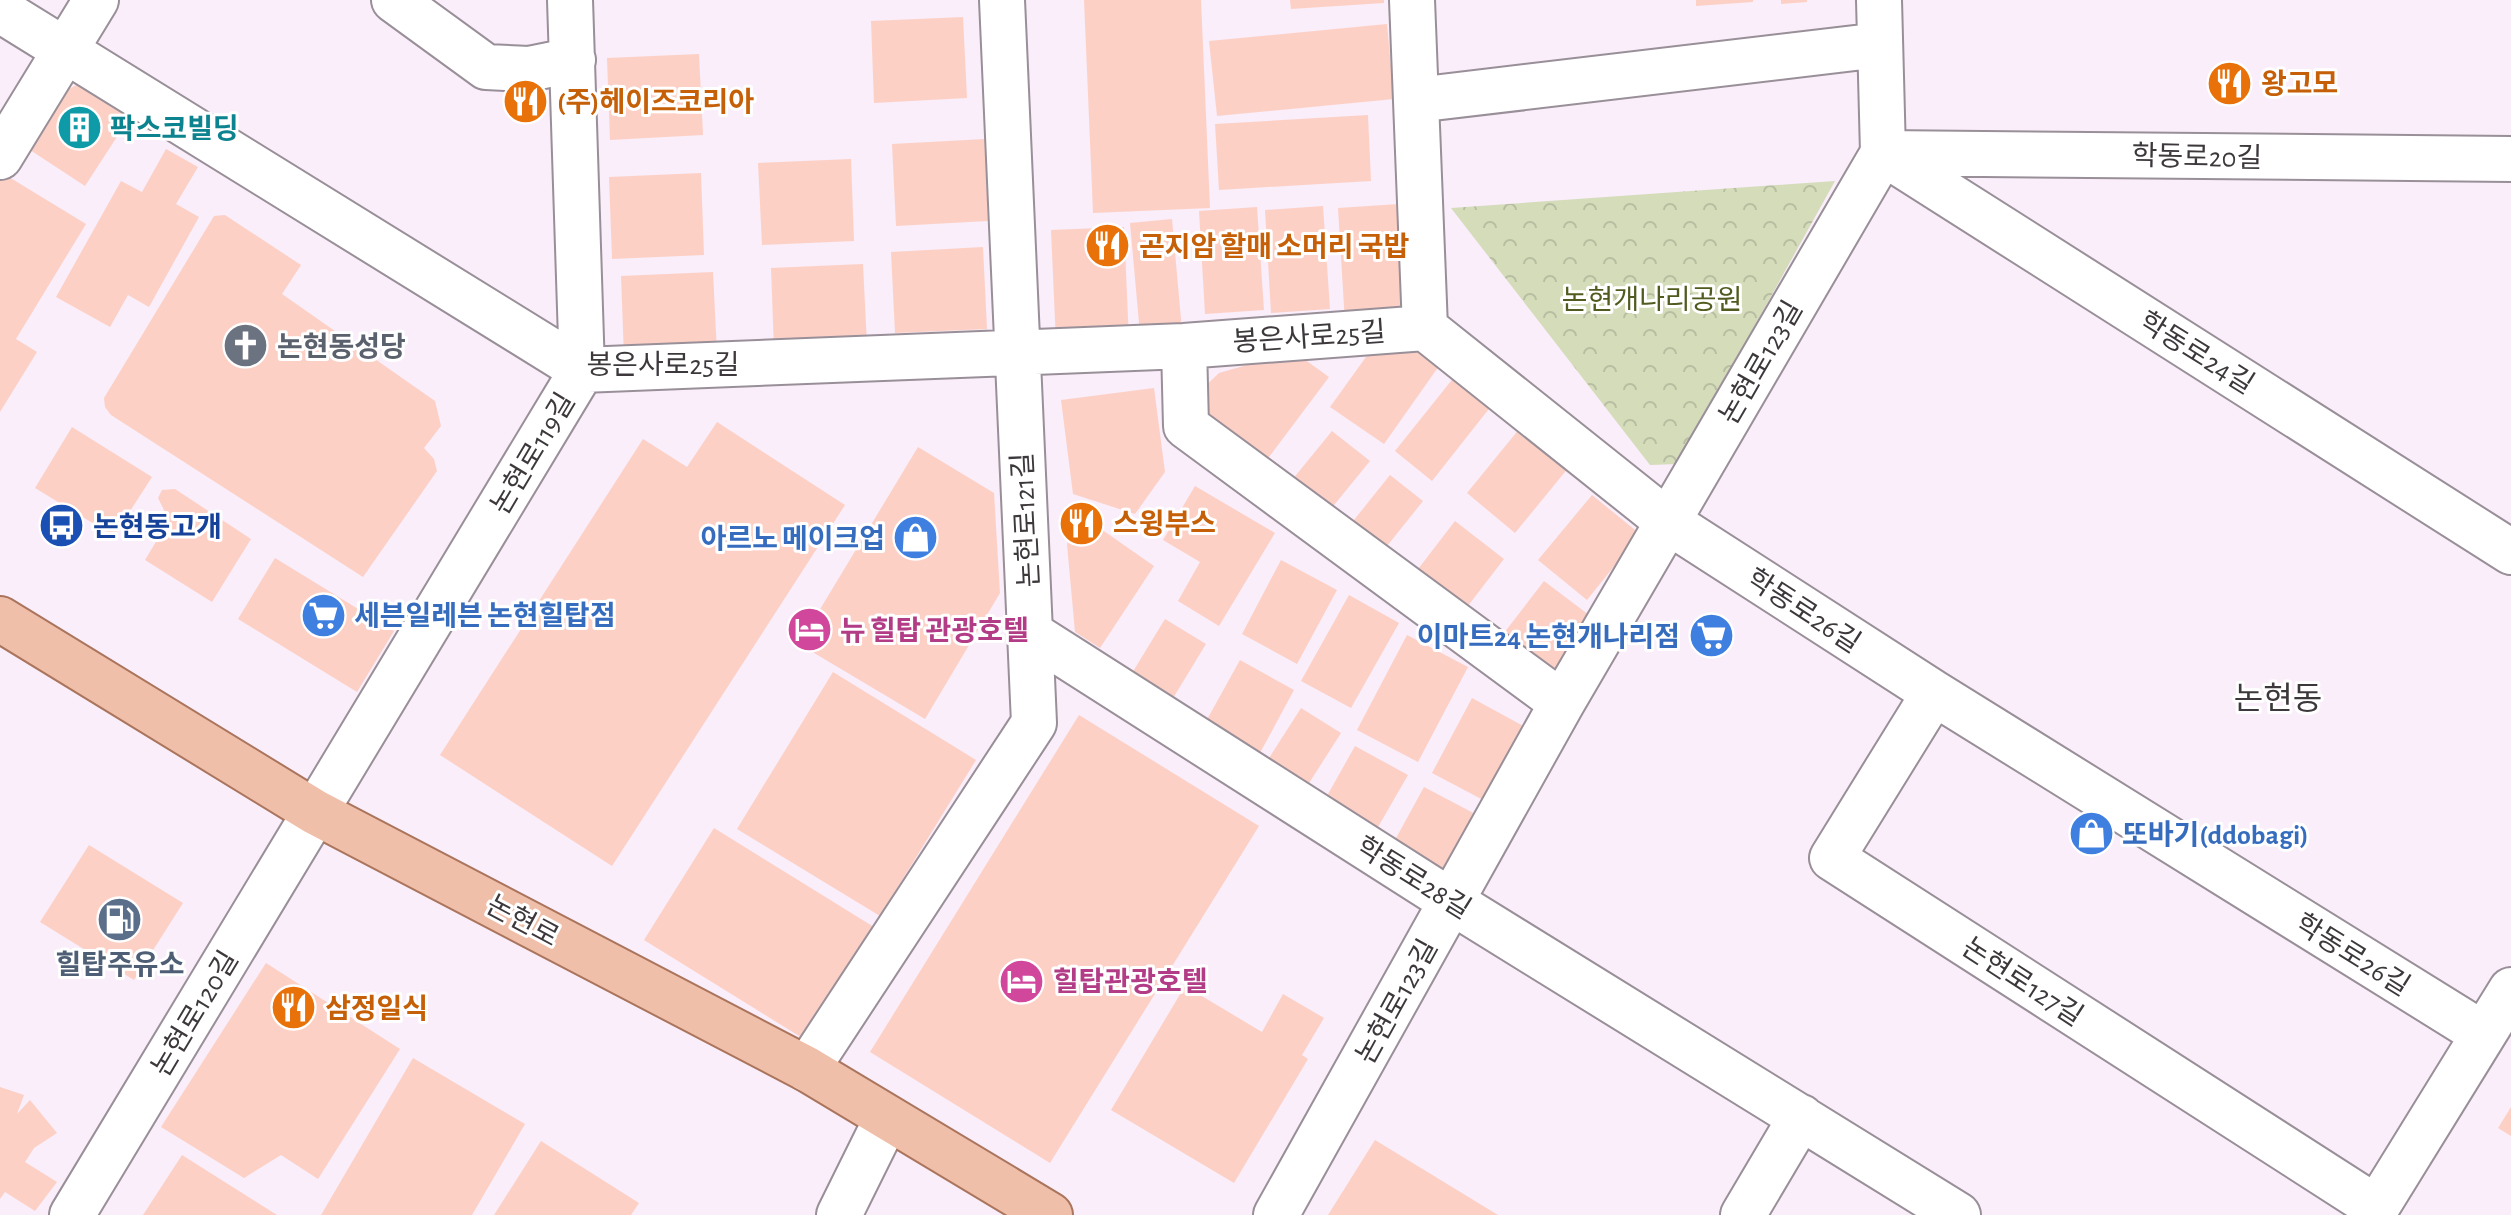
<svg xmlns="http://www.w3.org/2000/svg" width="2511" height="1215" viewBox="0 0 2511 1215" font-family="'Alegreya Sans','Noto Sans KR',sans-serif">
<defs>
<pattern id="park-crowns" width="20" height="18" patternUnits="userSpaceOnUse" patternTransform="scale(2)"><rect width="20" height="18" fill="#d4dcba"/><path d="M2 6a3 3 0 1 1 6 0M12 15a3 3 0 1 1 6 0" fill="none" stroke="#b7bea1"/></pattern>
</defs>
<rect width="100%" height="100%" fill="#f9eef9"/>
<path fill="url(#park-crowns)" d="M1835,181L1678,464L1650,465L1451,208Z"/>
<path fill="#fdd0c6" d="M1084,0H1201L1210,208L1093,213Z
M1290,0H1384V3L1291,9Z
M1696,0H1753V2L1696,6Z
M1781,0H1807V2L1781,4Z
M963,17L967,98L874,103L871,21Z
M1387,24L1394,99L1217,116L1209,41Z
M699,54L703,135L610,140L607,58Z
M89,78L135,109L85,186L24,146L51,99Z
M1368,115L1371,181L1219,190L1215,124Z
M985,139L988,221L896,226L892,144Z
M166,149L198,167L176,204L199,217L149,307L128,295L110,327L56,297L121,181L142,192Z
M851,159L854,241L762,245L758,163Z
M701,173L704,255L612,259L609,177Z
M4,174L86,224L16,339L37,352L0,412V181Z
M1399,204L1407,319L1345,323L1338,208Z
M1323,206L1330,309L1271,313L1265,210Z
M1257,207L1264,310L1205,314L1199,211Z
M225,215L301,265L282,294L435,401L441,426L424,448L434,459L437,471L363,577L111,415L105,407L104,398L214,216Z
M1172,219L1182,330L1140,334L1130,223Z
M1124,227L1129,340L1056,343L1051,230Z
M983,247L987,329L895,333L891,252Z
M863,264L867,345L774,349L771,268Z
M713,272L717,353L624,357L621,276Z
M1414,348L1439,366L1384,444L1330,407L1371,350Z
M1304,359L1329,377L1260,469L1220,439L1197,394L1219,373L1261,361Z
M1455,376L1492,405L1432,481L1395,451Z
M1154,388L1165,472L1135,514L1073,494L1061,400Z
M717,422L845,505L612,866L440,755L643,439L687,467Z
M72,427L152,477L114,536L35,488Z
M1520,428L1569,467L1515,533L1467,493Z
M1332,431L1370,461L1330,510L1292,480Z
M918,447L994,493L1000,593L925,719L799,644Z
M1390,475L1423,501L1383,551L1350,525Z
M1195,486L1275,533L1219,626L1178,601L1200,562L1163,540Z
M175,489L251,539L212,602L145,560L169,520L158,498L162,490Z
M1592,495L1640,534L1587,600L1538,560Z
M1078,513L1154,566L1100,648L1075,632L1067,544Z
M1455,521L1504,559L1464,611L1415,573Z
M275,558L394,631L357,692L238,619Z
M1281,560L1337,590L1297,664L1242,634Z
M1544,581L1593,618L1553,671L1504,633Z
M1349,595L1399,623L1351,708L1301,681Z
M1165,619L1206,644L1167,708L1126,683Z
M1407,635L1468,667L1418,762L1357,730Z
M1240,660L1294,690L1254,764L1199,734Z
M833,672L976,760L880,916L737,829Z
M1472,698L1527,728L1487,802L1432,773Z
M1301,708L1341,733L1304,791L1264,766Z
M1079,715L1259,826L1050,1163L870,1052Z
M1355,746L1408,775L1370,841L1318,812Z
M1424,787L1481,817L1447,882L1389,851Z
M714,828L882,932L812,1044L644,940Z
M89,845L183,903L134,980L40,922Z
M266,963L400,1049L318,1179L281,1155L244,1178L161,1127Z
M1185,986L1262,1032L1283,994L1324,1018L1302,1055L1308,1059L1234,1183L1111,1110Z
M413,1058L525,1124L472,1215H321Z
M0,1087L24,1095L17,1114L30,1100L57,1133L34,1148L25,1162L57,1182L35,1211L5,1192L0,1199Z
M2511,1107V1136L2498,1128Z
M1375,1140L1498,1215H1328Z
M541,1141L639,1203L631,1215H494Z
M182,1155L277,1215H143Z"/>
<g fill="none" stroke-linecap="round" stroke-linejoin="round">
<defs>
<path id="minor" d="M394,0L486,67L529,69L573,60
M1412,0L1425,328L1667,521L1934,693L2483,1034
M0,10L582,370L1184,346L1425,328
M1416,100L1880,45
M1883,153L2511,552
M1883,153L2511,159
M0,157L96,0
M1184,346L1186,426L1562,703
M1030,633L1452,902L1958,1215
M1934,693L1832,858L2377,1208
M807,1069L1034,723L1002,0
M72,1215L582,370L570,0
M839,1215L887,1118
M1276,1215L1562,703L1883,153L1879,0
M1743,1215L1801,1117
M2372,1215L2511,990"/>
<path id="major" d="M0,619L315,812L807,1069L1050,1215"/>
</defs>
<use href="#minor" stroke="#998f98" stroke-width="48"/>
<use href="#major" stroke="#aa745d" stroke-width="48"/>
<use href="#minor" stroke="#fff" stroke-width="44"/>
<use href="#major" stroke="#f0bfa9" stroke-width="44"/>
</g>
<defs>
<symbol id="restaurant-disc" viewBox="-11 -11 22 22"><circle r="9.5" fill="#e8710a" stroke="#fff"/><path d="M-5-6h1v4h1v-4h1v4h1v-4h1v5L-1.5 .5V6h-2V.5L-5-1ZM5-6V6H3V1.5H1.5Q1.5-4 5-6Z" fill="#fff"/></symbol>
<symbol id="building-disc" viewBox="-11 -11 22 22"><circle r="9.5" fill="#0f9aa8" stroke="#fff"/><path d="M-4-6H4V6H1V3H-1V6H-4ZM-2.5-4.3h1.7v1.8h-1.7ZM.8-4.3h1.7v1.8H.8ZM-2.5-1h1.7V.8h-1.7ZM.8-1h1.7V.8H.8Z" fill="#fff"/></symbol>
<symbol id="church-disc" viewBox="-11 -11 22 22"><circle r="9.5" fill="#6b7280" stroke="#fff"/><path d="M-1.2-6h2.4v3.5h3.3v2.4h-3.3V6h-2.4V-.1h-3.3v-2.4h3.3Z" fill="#fff"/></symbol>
<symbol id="bus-disc" viewBox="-11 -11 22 22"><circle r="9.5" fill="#1a4fb4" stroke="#fff"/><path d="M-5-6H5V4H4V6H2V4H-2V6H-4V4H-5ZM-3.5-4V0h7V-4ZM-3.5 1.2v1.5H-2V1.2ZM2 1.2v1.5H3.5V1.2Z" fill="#fff"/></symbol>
<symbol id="shop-disc" viewBox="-11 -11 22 22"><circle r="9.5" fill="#3f7fe0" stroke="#fff"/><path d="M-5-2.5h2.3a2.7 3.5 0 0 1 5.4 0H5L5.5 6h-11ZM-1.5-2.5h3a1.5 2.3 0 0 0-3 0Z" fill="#fff"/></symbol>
<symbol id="supermarket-disc" viewBox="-11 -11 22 22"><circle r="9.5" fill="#3f7fe0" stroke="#fff"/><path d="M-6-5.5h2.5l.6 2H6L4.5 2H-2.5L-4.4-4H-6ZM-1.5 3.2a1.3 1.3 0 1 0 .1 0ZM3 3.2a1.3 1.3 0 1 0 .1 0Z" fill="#fff"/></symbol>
<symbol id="hotel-disc" viewBox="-11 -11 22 22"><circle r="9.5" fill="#d1479c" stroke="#fff"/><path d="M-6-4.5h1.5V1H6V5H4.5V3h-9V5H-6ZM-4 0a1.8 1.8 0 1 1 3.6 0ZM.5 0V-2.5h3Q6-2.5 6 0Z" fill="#fff"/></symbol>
<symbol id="fuel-disc" viewBox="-11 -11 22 22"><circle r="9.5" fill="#5c6f8a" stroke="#fff"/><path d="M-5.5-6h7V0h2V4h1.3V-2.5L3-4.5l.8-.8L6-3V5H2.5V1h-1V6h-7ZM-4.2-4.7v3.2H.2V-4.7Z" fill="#fff"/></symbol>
</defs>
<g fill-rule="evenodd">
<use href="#restaurant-disc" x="2204" y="58" width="51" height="51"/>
<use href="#restaurant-disc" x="500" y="76" width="51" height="51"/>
<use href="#building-disc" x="54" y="102" width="51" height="51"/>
<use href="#restaurant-disc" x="1082" y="220" width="51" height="51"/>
<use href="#church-disc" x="220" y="320" width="51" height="51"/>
<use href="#restaurant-disc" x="1056" y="498" width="51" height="51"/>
<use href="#bus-disc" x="36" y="500" width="51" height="51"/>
<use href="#shop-disc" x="890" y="512" width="51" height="51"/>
<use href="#supermarket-disc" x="298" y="590" width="51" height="51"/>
<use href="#hotel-disc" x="784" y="604" width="51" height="51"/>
<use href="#supermarket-disc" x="1686" y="610" width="51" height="51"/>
<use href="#shop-disc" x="2066" y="808" width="51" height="51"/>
<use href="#fuel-disc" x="94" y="894" width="51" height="51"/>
<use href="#hotel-disc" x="996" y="956" width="51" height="51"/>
<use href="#restaurant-disc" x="268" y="982" width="51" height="51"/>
</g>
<g text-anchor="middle" stroke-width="6" stroke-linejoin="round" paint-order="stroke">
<g font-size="28" font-weight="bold" fill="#c56008" stroke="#fff" text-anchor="start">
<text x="2261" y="93">왕고모</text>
<text x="557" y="111">(주)헤이즈코리아</text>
<text x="1139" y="256">곤지암 할매 소머리 국밥</text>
<text x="1113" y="533">스윙부스</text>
<text x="325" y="1018">삼정일식</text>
</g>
<g font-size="28" font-weight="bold" fill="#0d838f" stroke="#fff" text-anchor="start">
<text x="110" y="138">팍스코빌딩</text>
</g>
<g font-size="28" fill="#3c383c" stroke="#fff">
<text transform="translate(2197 156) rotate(1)" y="10">학동로20길</text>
<text transform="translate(1309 336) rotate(-4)" y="10">봉은사로25길</text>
<text transform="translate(2197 352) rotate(32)" y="10">학동로24길</text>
<text transform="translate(1760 362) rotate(-60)" y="10">논현로123길</text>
<text x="663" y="374">봉은사로25길</text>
<text transform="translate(532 453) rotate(-59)" y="10">논현로119길</text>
<text transform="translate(1025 520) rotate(-93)" y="10">논현로121길</text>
<text transform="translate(1804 610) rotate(33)" y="10">학동로26길</text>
<text transform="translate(1414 877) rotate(32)" y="10">학동로28길</text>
<text transform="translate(523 920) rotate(28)" y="10">논현로</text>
<text transform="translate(2353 954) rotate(32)" y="10">학동로26길</text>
<text transform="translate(2023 981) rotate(33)" y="10">논현로127길</text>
<text transform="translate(1396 1001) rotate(-61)" y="10">논현로123길</text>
<text transform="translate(194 1013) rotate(-59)" y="10">논현로120길</text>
</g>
<g font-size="28" fill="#515b1f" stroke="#fff">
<text x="1652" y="309">논현개나리공원</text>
</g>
<g font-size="28" font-weight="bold" fill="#5b616d" stroke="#fff" text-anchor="start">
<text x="277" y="356">논현동성당</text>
</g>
<g font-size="28" font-weight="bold" fill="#164399" stroke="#fff" text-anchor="start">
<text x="93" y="536">논현동고개</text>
</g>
<g font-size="28" font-weight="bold" fill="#366cbe" stroke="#fff" text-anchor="end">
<text x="885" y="548">아르노 메이크업</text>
<text x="354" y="625" text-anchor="start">세븐일레븐 논현힐탑점</text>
<text x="1680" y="646">이마트24 논현개나리점</text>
<text x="2122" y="844" text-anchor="start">또바기(ddobagi)</text>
</g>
<g font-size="28" font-weight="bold" fill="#b23c85" stroke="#fff" text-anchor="start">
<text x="840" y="640">뉴 힐탑 관광호텔</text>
<text x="1053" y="991">힐탑관광호텔</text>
</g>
<g font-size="28" font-weight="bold" fill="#4e5e75" stroke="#fff">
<text x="120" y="974">힐탑주유소</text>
</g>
<g font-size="32" fill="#3c383c" stroke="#fff">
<text x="2278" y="709">논현동</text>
</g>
</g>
</svg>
